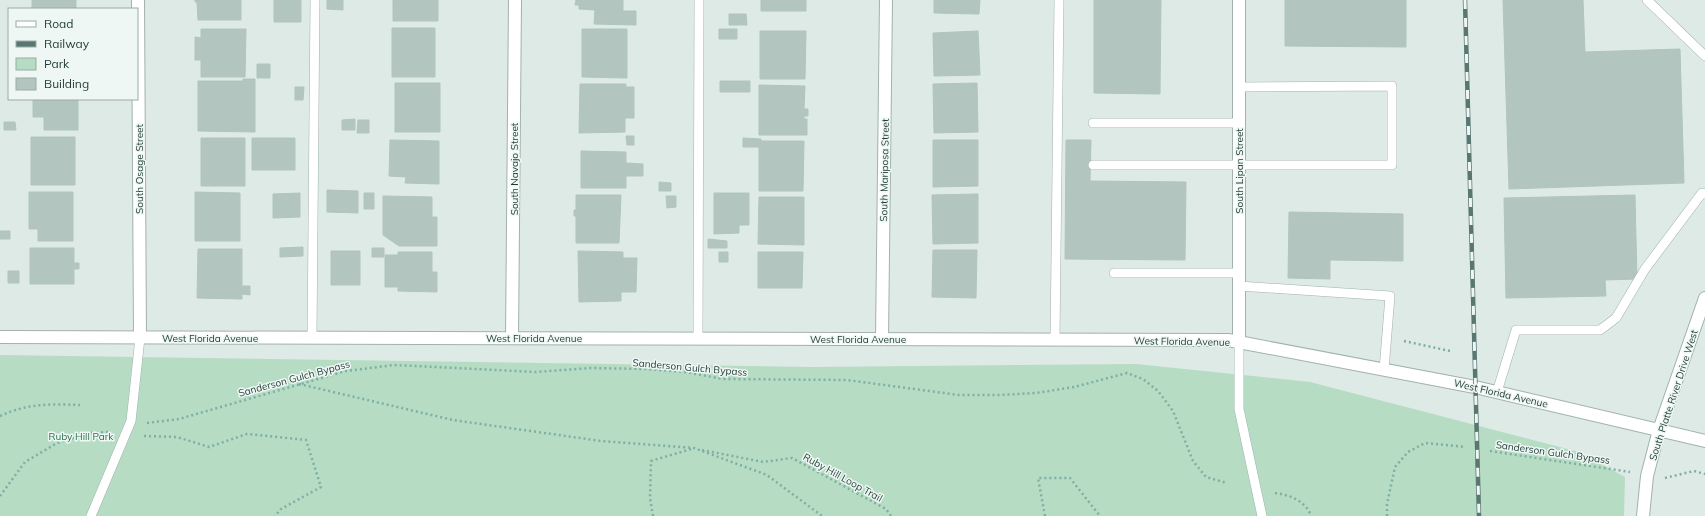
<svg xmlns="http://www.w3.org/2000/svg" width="1705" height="516" viewBox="0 0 1705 516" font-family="Mulish,sans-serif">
<rect width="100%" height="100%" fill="#deeae6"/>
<path fill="#b6dcc4" d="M0,355L813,367L1136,364L1310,382L1579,452L1625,477L1624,516H0Z"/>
<path fill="#b3c5bf" stroke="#b1c4be" d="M32,0H76V9H32Z
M195,0H241V20H198L197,2H195Z
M274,0H301V22H274Z
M327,0H343V10L327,9Z
M393,0H438V21H393Z
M576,0H623V11H636V25L594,24L595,10L579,9V5H575Z
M761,0H806V11H761Z
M934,0H980L979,14L934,13Z
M1094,0H1161L1160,94L1094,93Z
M1285,0H1406V47L1285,46Z
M1503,0H1583L1585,52L1680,49L1684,183L1509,189Z
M729,14H746L747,25H729Z
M392,28H435V77H392Z
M201,29H246L245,77H201V60H195V37L201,38Z
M582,29H627V78L582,77Z
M719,29H737V39H719Z
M760,31H806L805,79H760Z
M978,31L980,75L934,76L933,33Z
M257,64H270V78H257Z
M243,79H255V132L198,131V81H243Z
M720,81H750V92H720Z
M395,83H440V132H395Z
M977,83L978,132L934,133L933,84Z
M580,84H626V87H634V118H625V132L579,133Z
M759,85L805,86L804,109H808V116H804V119H807V135H759Z
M295,87H304L303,100H295Z
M33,99H78V130H44V117H33Z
M355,119V130H342V120Z
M358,120H369V133H357Z
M4,122H15L16,130H4Z
M626,136H634V145H627Z
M31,137H75V185H31Z
M201,138H245V186H201Z
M252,138H295V170H252Z
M743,138L761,139V141H804L803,191H759V147H743Z
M390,140L439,141V184L405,183L406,177L389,176Z
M933,140H978V186L933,187Z
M1066,140H1091L1090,181L1186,182L1185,260L1065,259Z
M581,151L626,152V163L643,164V176H626V188H581Z
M659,182L671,183V191H659Z
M327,190L358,191V213L327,212Z
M29,192H73V241H38V229H29Z
M195,192L240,193V241H195Z
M300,193V217L273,218V194Z
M364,193H374V209H364Z
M714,193H749V225H739V233L714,234Z
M978,194V243L933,244L932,195Z
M576,195H621L619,243H576V216H574V210H576Z
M1635,195L1637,279L1605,280L1606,296L1506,298L1504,198Z
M383,196L432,197V217H437V246H399L383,235Z
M666,196H676V207L667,208Z
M759,197H804V245L758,244Z
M1289,212L1403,214V261L1330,260V279L1288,278Z
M0,231H10V239H0Z
M708,239L727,241V248H708Z
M303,247V256L280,257V248Z
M30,248H74V263H79V269H74V284H30Z
M372,248H384V257H372Z
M198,249H242V286H250V295L242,294V299L197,298Z
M933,250H977L976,298L932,297Z
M331,251H360V285H331Z
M578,251L623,252V258H637L636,292H621V301L579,302Z
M398,252H432V272H437V292L398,291V287H385V255H398Z
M719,252H728V262H719Z
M758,252H803L802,288H758Z
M8,271H19V283H8Z"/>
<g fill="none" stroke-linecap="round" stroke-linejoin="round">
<defs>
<path id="service" d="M1647,0L1705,56
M1093,123H1239
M1093,165H1392V86L1239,87
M1114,273H1239
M1239,286L1390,296L1384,370
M312,338L315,0
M698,339L699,0
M1055,340L1059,0
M1239,343V409L1262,516
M1497,392L1516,330H1600L1616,318L1645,269L1702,193L1705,194
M91,516L131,421L140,338"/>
<path id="minor" d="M138,0L140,338
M512,338L515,0
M882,339L886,0"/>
<path id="tertiary" d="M0,337L1228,340L1475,387L1705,441
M1239,343V0
M1643,516L1647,476L1659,430L1705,298"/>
</defs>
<use href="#service" stroke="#a1b2ad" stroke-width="10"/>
<use href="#minor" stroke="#a1b2ad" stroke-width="14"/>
<use href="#tertiary" stroke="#a1b2ad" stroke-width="14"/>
<path stroke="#7eafa4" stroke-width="2.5" stroke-dasharray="2 3" stroke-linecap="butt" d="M1404,341L1450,351
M299,384L453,420L601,441L694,448L767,475L822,516
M0,416C29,403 49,404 80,405
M147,423L179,419L346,371L394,365L536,372L590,368L645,369L685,372L723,379L847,380L959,395H999L1036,393L1074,387L1127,373L1143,379L1158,391L1173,411L1193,461L1206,477L1227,483
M144,436L177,437L209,447L247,434L306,440L321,487L281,509L275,516
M702,450L763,462L792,458L886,509L891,516
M1490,451L1630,472
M1665,478L1694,471L1705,474
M1275,493C1290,495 1306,501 1311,516
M0,496L25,462L57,443L90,433L108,432
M653,516L650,498L651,461L691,449
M1045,516L1038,478H1070L1100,516
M1387,516V504L1395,467L1408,452L1425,443L1465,447"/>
<use href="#service" stroke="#fff" stroke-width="9"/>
<use href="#minor" stroke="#fff" stroke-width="12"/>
<use href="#tertiary" stroke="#fff" stroke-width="12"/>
<defs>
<path id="rail" d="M1465,0L1479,516"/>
</defs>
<use href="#rail" stroke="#597671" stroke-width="4.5"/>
<use href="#rail" stroke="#eef7f3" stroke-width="3" stroke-dasharray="9" stroke-linecap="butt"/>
</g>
<g text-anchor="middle" stroke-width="3" stroke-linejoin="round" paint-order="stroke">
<g font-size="10" fill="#1f3a35" stroke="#eef7f3">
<text transform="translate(139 169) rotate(-90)" y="4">South Osage Street</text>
<text transform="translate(514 169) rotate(-90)" y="4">South Navajo Street</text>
<text transform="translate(884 170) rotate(-89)" y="4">South Mariposa Street</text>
<text transform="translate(1239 171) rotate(-90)" y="4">South Lipan Street</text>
<text x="210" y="342">West Florida Avenue</text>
<text x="534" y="342">West Florida Avenue</text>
<text x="858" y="343">West Florida Avenue</text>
<text transform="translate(1182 341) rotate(1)" y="4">West Florida Avenue</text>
<text transform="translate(690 367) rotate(5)" y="4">Sanderson Gulch Bypass</text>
<text transform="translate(294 378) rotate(-15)" y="4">Sanderson Gulch Bypass</text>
<text transform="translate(1501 393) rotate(13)" y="4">West Florida Avenue</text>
<text transform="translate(1673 395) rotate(-72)" y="4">South Platte River Drive West</text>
<text transform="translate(1553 452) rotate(8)" y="4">Sanderson Gulch Bypass</text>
<text transform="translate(843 477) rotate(29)" y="4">Ruby Hill Loop Trail</text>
</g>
<g font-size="10" fill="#29714c" stroke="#eef7f3">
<text x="81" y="440">Ruby Hill Park</text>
</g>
</g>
<rect x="8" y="8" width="130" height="92" fill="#eef7f3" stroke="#9baba7"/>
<rect x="16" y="21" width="20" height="6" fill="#ffffff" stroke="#9baba7"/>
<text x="44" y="28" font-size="12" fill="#1f3a35">Road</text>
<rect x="16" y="41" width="20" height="6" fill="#597671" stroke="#9baba7"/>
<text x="44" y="48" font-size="12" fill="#1f3a35">Railway</text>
<rect x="16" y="58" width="20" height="12" fill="#b6dcc4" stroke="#9baba7"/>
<text x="44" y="68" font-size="12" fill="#1f3a35">Park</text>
<rect x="16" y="78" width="20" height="12" fill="#b3c5bf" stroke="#9baba7"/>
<text x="44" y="88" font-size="12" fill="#1f3a35">Building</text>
</svg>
